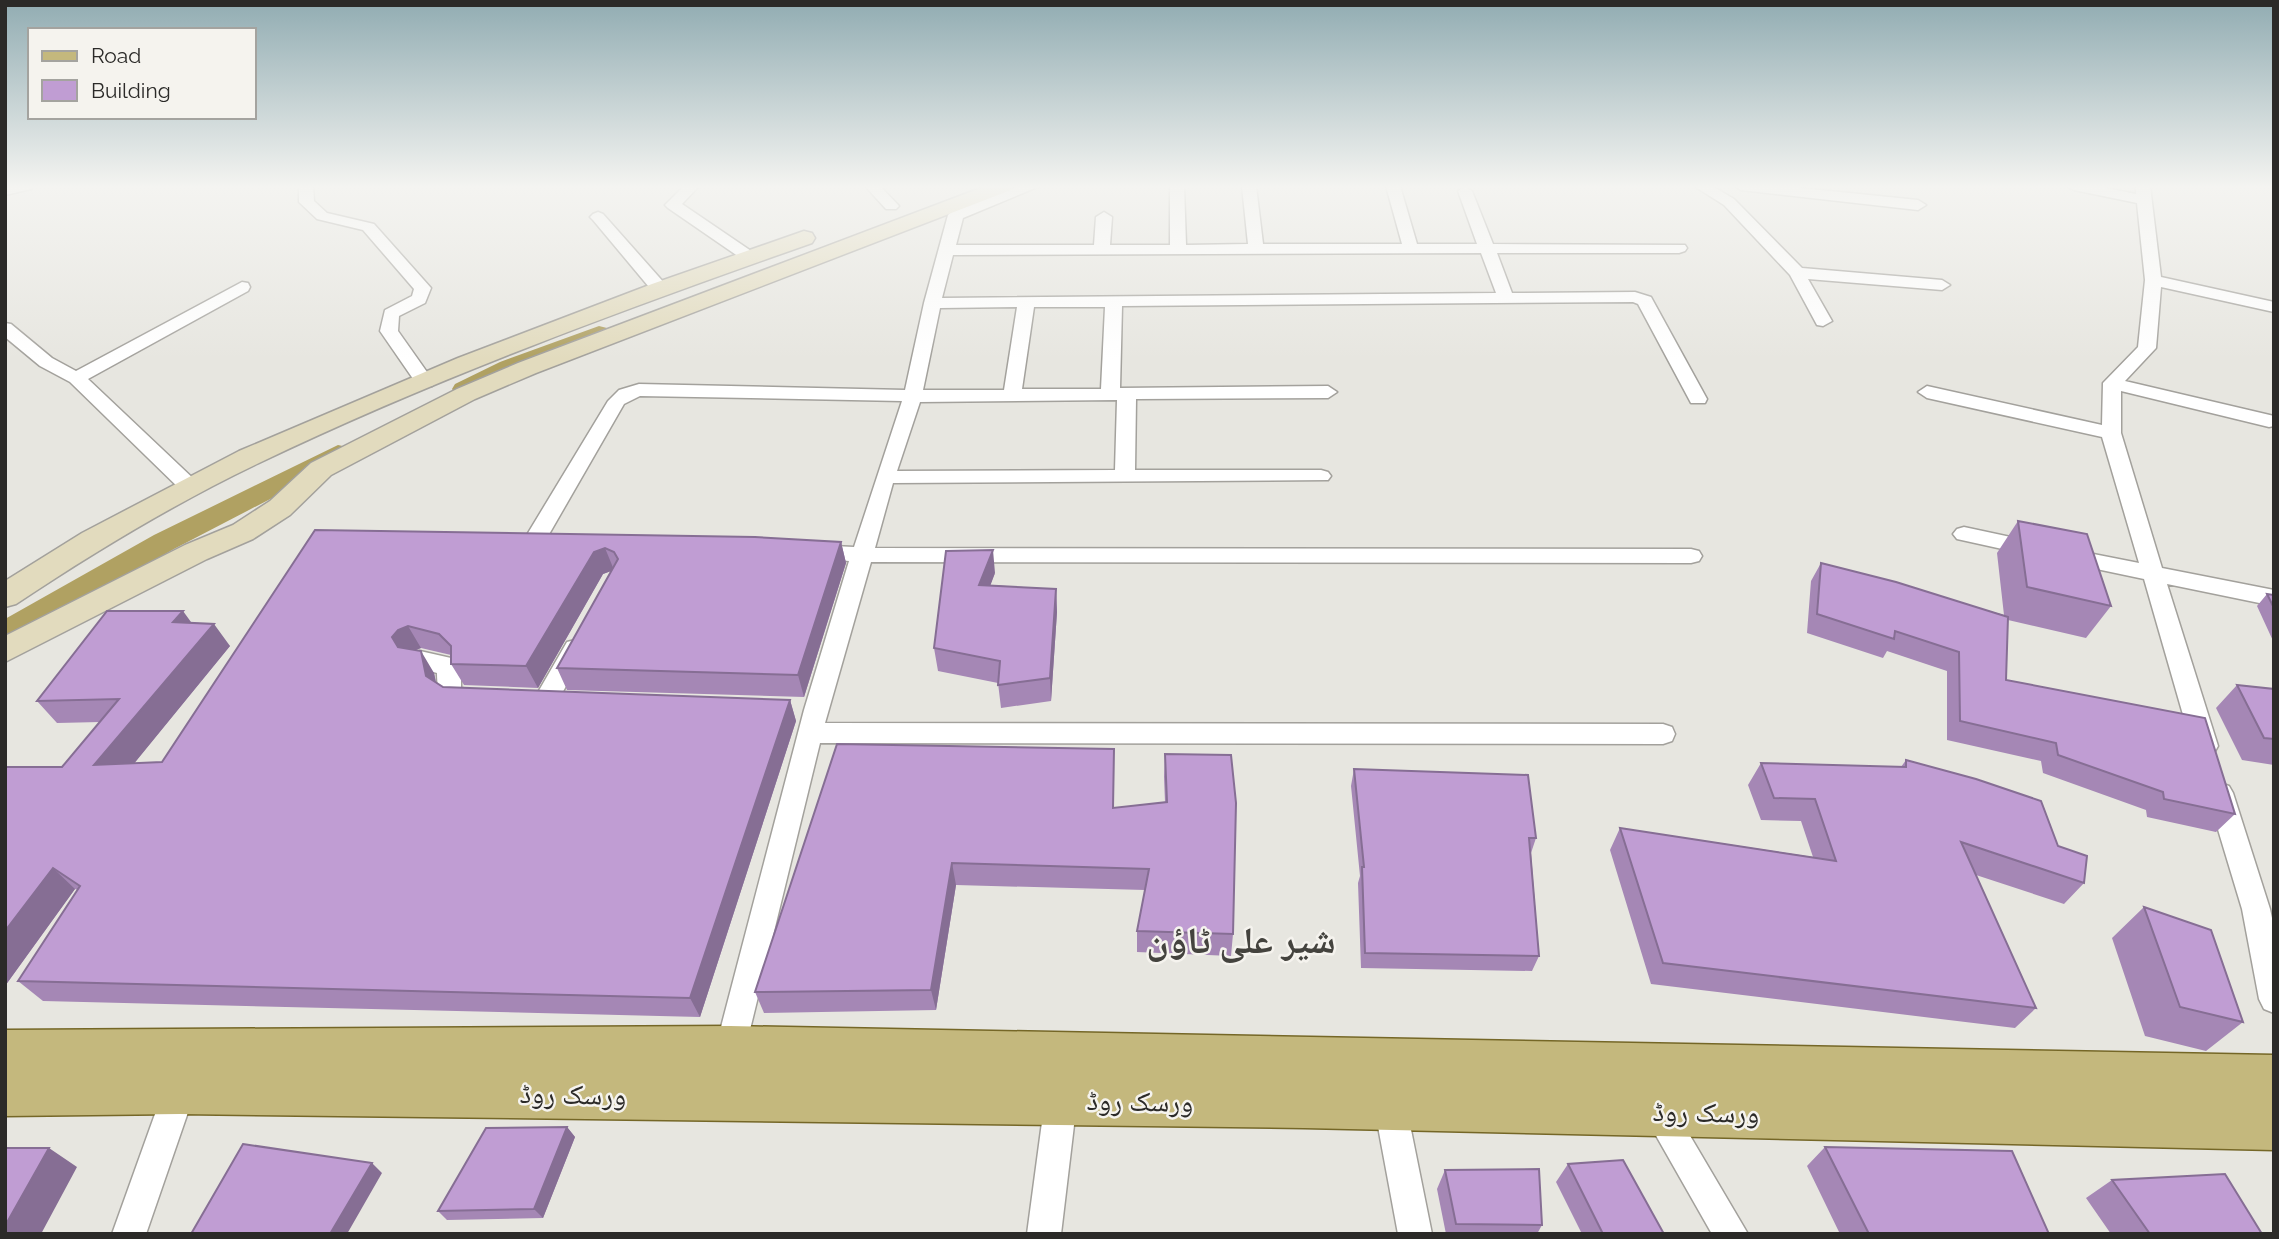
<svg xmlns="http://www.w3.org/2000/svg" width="2279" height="1239" viewBox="0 0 2279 1239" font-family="Raleway,'Noto Naskh Arabic',sans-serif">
<rect width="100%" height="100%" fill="#e7e6e0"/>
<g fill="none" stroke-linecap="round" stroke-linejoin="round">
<path fill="#b0a162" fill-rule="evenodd" d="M599,326L607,328L610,333L607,338L516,372L473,394L464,396L455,394L452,389L455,384L500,362Z
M338,445L347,447L351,453L347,459L174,549L16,641L5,644V619L154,535Z"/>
<defs>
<path id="street" d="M5,186H33L31,189L5,195Z
M299,186H313L314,201L327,213L374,224L431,288L425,303L399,316L398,331L434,382L432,386H418L380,331L385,310L412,296L414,289L363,230L317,219L299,202Z
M684,186H699L682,204L757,255L759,258L757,261H745L668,208L665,205Z
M865,186H880L899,206L896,209H886Z
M1020,186H1040L963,218L956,245H1094L1096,217L1104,212L1112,217L1110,245H1170V186H1184L1186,245L1248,244L1242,186H1256L1263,244H1402L1386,186H1400L1417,244H1477L1458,191L1465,187L1472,191L1493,244L1685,245L1687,248L1685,251L1679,253H1497L1512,293L1635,292L1651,297L1707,399L1705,403H1691L1638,304L1633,302L1122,306L1120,388L1328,386L1337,392L1328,398L1136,399L1135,470H1321L1328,472L1331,476L1328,480L893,483L875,548L1691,549L1699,551L1702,556L1699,561L1691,563L871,562L825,723L1663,724L1672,727L1675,734L1672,741L1663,744L820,743L745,1050L741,1060L730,1065L719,1060L715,1050L804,710L849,561L805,557L802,552L805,547L813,545L854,547L902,401L640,396L624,404L544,543H528L525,538L608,401L619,390L639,384L905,390L924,303L948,215L951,212ZM1481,253L1496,293L942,298L953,255ZM1017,307L1004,390H923L940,308ZM1034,307H1105L1101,389H1022ZM1117,400L1115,470L897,471L920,402Z
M1694,186H1712L1734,199L1802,268L1942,280L1950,285L1942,290L1808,279L1832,321L1823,326L1817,325L1790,275L1724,205Z
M1734,186H1781L1918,200L1926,205L1918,210L1741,190Z
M2067,186H2096L2136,194V186H2150L2161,277L2274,302V312L2161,287L2156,348L2125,381L2274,416V426L2269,427L2121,391V433L2162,568L2274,590V606L2167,584L2218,746L2214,753L2205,756L2196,753L2192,746L2144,579L2068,563L2060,561L2057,556L2060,551L2068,549L2139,563L2102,437L1927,398L1918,392L1927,386L2102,425L2103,383L2138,347L2145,280L2137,203L2074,190Z
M598,212L603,214L666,285L668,289L666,293H654L593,220L590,217L593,214Z
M242,282L248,283L250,287L248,291L88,379L198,483L201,488L198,493H184L70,382L40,366L5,337V323L11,324L52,358L76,371Z
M1964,527L2034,542L2042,544L2045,549L2042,554L2034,556L1957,539L1953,534L1957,529Z
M575,640L583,642L587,648L555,706L546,709L537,706L534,700L537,694L567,642Z
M420,651L451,658L461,670V688L482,691L485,697L482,703C451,713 437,704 437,673L412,666L408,660L412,654Z
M2220,783L2229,786L2233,793L2270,909L2274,927V1013L2264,1009L2259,999L2242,909L2207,793L2211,786Z
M180,1074L191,1078L196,1089L146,1234H112L164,1089L169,1078Z
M1061,1085L1072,1089L1077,1100L1061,1234H1027L1045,1100L1050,1089Z
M1390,1089L1401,1094L1406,1105L1432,1234H1398L1374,1105L1379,1094Z
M1658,1095L1669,1100L1748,1234H1712L1642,1111L1647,1100Z"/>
<path id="secondary" d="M986,186H1014L1011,190L536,373L475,399L331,475L290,515L253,539L207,559L5,662V636L185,545L233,525L270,501L311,463L457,389L518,363Z
M804,231L812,233L815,238L812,243C625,309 438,377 259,463C175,503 94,552 16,604L5,607V581L82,533L239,451L458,358L652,284Z"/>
<path id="primary" d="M730,1026L2274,1055V1150L1304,1128L180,1114L5,1116V1030Z"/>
</defs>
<use href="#street" stroke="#a3a19c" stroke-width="3"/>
<use href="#secondary" stroke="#a3a19c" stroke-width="3"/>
<use href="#primary" stroke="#756727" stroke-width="3"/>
<use href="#street" fill="#fff" fill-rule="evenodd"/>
<use href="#secondary" fill="#e2dbbe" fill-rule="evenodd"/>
<use href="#primary" fill="#c4b87d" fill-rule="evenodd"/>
</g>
<path fill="#a587b5" d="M2018,521L2111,606L2086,638L2008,620L2006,680L2235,814L2216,832L2147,817L2146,810L2043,773L2041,761L1947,740V671L1887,651L1883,658L1807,633L1811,581L1821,563L2004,615L1997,553Z
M315,530L841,542L846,563L804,697L567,690L557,668L611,571L603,574L538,688L464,685L451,664V655L421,648L415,650L434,673L436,682L443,687L790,700L796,721L700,1017L43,1001L18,981L78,890L75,889L5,986L62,767L100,722L57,723L37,701L192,623L230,646L134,763L162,762Z
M995,573L990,585L1056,589L1057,612L1051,701L1001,708L998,683L938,671L934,648Z
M2267,594L2274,595V643L2257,606Z
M2237,685L2274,689V765L2242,760L2216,708Z
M1114,749V808L1165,802L1164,777L1165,754L1233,934L1231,956L1137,952V931L1145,890L956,885L936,1010L764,1013L755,992Z
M1906,760L2058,846L2084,883L2064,904L1976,875L2036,1008L2015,1028L1651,984L1610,850L1620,828L1813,857L1801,821L1761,820L1748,785L1761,763L1901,767Z
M1354,769L1536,838L1531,853L1539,956L1532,971L1361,968L1358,883L1360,876L1351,786Z
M2144,907L2243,1022L2206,1051L2145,1036L2112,938Z
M567,1127L575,1137L543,1218L447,1220L438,1211Z
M1825,1147L2049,1234H1840L1807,1166Z
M1568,1164L1664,1234H1582L1556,1182Z
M1445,1170L1542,1225L1537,1234H1446L1437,1189Z
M2112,1180L2262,1234H2111L2086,1198Z"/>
<path fill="#866e94" d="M841,542L846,563L804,697L798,675Z
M605,548L614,570L603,574L538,688L526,666L594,552Z
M993,550L995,573L982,608L979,585Z
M1056,589L1057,612L1051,701L1050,678Z
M183,611L199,633L173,622Z
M214,624L230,646L115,787L94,765Z
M408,626L421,648L411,652L406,659L392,637L398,630Z
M421,651L434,673L439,698L426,676Z
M790,700L796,721L700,1017L690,998Z
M952,863L956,885L936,1010L931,990Z
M53,868L75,889L5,986V931Z
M567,1127L575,1137L543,1218L534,1209Z
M49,1148L77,1167L41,1234H5V1226Z
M372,1163L382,1173L347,1234H330Z"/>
<path fill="#c09dd3" stroke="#866e94" stroke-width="2" d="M2018,521L2087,534L2111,606L2027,587Z
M315,530L755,537L841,542L798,675L557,668L618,559L614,552L605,548L594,552L526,666L451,664V646L439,634L408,626L398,630L392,637L398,647L421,651L426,676L443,687L790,700L690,998L18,981L80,886L53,868L5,931V767H62L119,699L37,701L107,611H183L173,622L214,624L94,765L162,762Z
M993,550L979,585L1056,589L1050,678L998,685L1000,661L934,648L946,551Z
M1821,563L1896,582L2008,617L2006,680L2205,718L2235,814L2164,799L2163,792L2058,755L2056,743L1960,721L1959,652L1895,631L1894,639L1817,614Z
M2267,594L2274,595V608Z
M2237,685L2274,689V739L2264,738Z
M837,744L1114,749L1113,808L1167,802L1165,754L1231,755L1236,803L1233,934L1137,931L1149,869L952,863L931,990L755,992Z
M1906,760L1976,779L2041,801L2058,846L2087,856L2084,883L1961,842L2036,1008L1663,963L1620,828L1836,861L1815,799L1774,798L1761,763L1906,767Z
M1354,769L1528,775L1536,838H1529L1539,956L1365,953L1362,867H1364Z
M2144,907L2211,930L2243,1022L2180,1007Z
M567,1127L534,1209L438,1211L486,1128Z
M243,1144L372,1163L330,1234H191Z
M1825,1147L2012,1151L2049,1234H1869Z
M5,1148H49L5,1226Z
M1623,1160L1664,1234H1603L1568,1164Z
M1539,1169L1542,1225L1456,1224L1445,1170Z
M2225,1174L2262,1234H2150L2112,1180Z"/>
<linearGradient id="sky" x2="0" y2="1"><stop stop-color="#91acb2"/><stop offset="0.52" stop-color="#f4f4f1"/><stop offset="1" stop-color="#f4f4f1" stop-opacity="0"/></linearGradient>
<rect width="2279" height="359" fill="url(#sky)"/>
<g text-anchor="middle" stroke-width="5" stroke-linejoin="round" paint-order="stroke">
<g font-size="28" fill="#2b2a28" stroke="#f5f3ee">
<text transform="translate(573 1094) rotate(1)" y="10">ورسک روڈ</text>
<text transform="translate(1140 1101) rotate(1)" y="10">ورسک روڈ</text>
<text transform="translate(1706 1112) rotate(1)" y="10">ورسک روڈ</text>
</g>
<g font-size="37" font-weight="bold" fill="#44433e" stroke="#f5f3ee">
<text x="1241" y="953">شیر علی ٹاؤن</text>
</g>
</g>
<rect width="2279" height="1239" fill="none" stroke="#2b2a28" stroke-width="14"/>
<rect x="28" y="28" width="228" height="91" fill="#f5f3ee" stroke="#a4a39f" stroke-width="2"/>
<rect x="42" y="51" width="35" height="10" fill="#c4b87d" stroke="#a4a39f" stroke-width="2"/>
<text x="91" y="63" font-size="21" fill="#2b2a28">Road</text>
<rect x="42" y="80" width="35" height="21" fill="#c09dd3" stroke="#a4a39f" stroke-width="2"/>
<text x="91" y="98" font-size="21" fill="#2b2a28">Building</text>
</svg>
